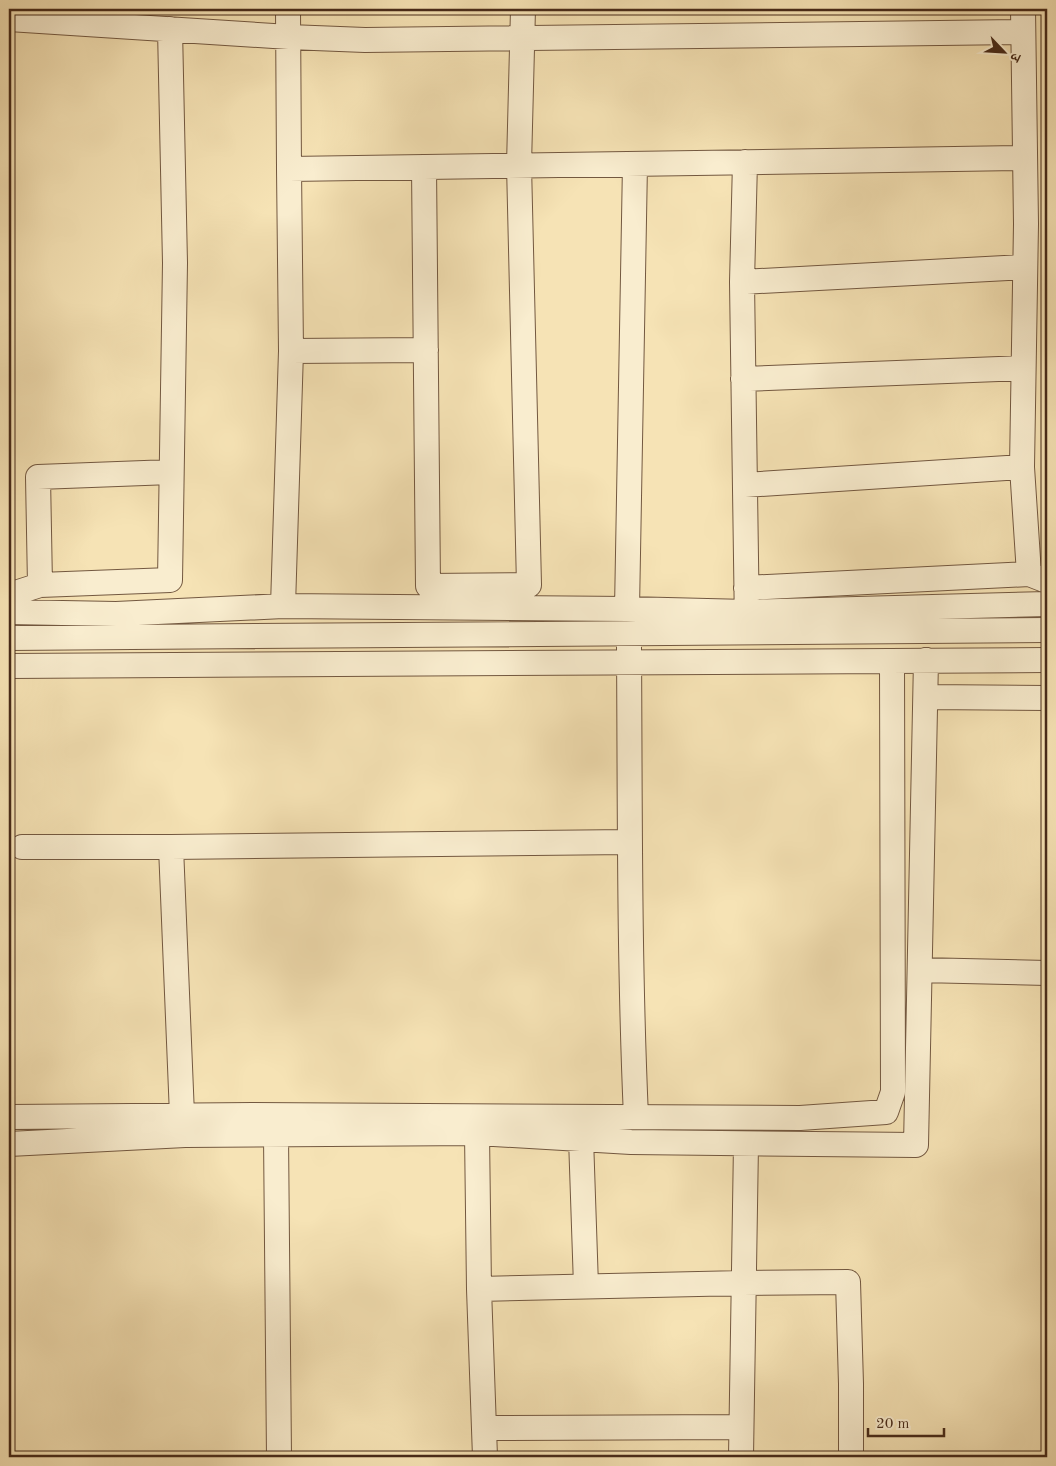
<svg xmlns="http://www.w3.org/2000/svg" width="1056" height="1466" viewBox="0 0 1056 1466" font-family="'Old Standard TT','Noto Serif Devanagari',serif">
<rect width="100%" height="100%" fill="#f6e3b5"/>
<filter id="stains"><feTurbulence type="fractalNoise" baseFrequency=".004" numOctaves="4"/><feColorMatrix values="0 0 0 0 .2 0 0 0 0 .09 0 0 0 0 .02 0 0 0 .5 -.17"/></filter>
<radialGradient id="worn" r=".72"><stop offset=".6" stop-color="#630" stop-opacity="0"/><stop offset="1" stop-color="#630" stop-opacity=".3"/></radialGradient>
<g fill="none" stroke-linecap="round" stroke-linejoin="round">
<defs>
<path id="minor" d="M288,9L289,169L1025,158
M1023,9L1026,224L1022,467L1029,574L1047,581
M9,19L289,37L365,40L1023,32
M745,162L742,282L1025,267
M424,167L428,586L529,585L519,165L523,9
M289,169L291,351L426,350
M742,282L747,627
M743,379L1023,368
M745,485L1022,467
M40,585L170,580L175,263L170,29
M746,588L1029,574
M9,595L40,585L38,477L171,472
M283,606L627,609L635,164
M627,609L747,612L1047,604
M9,612L116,614L283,606L291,351
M9,638L1047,630
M629,647C630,804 629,960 636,1117
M9,666L1047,660
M926,697L1047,698
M22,847H171L629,842
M171,847L182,1115L184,1130
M920,970L1047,973
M9,1117L253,1115L800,1118L886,1112L893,1092L892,661
M477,1133L479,1289L485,1457
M276,1135L279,1457
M581,1138L586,1286
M9,1144L185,1135L477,1133L631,1142L916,1145L926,660
M479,1289L743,1283L848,1282L851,1384V1457
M485,1428L741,1427
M741,1457L746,1144"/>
</defs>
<use href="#minor" stroke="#735840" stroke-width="26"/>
<use href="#minor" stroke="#f9edcf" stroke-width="24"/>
</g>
<rect width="1056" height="1466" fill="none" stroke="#f6e3b5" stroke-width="30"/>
<rect x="10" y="10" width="1036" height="1446" fill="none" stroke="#472a19" stroke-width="2.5"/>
<rect x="15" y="15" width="1026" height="1436" fill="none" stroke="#472a19"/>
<g transform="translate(1004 52) rotate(115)" stroke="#f9edcf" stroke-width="4" paint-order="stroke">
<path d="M0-4L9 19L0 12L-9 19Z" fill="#472a19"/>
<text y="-8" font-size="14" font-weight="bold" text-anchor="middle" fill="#472a19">उ</text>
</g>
<path d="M868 1428v8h76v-8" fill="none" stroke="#472a19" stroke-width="2.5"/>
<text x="876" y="1428" font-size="15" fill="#472a19" stroke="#f9edcf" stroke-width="4" paint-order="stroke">20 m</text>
<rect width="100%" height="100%" filter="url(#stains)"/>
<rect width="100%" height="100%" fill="url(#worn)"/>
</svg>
